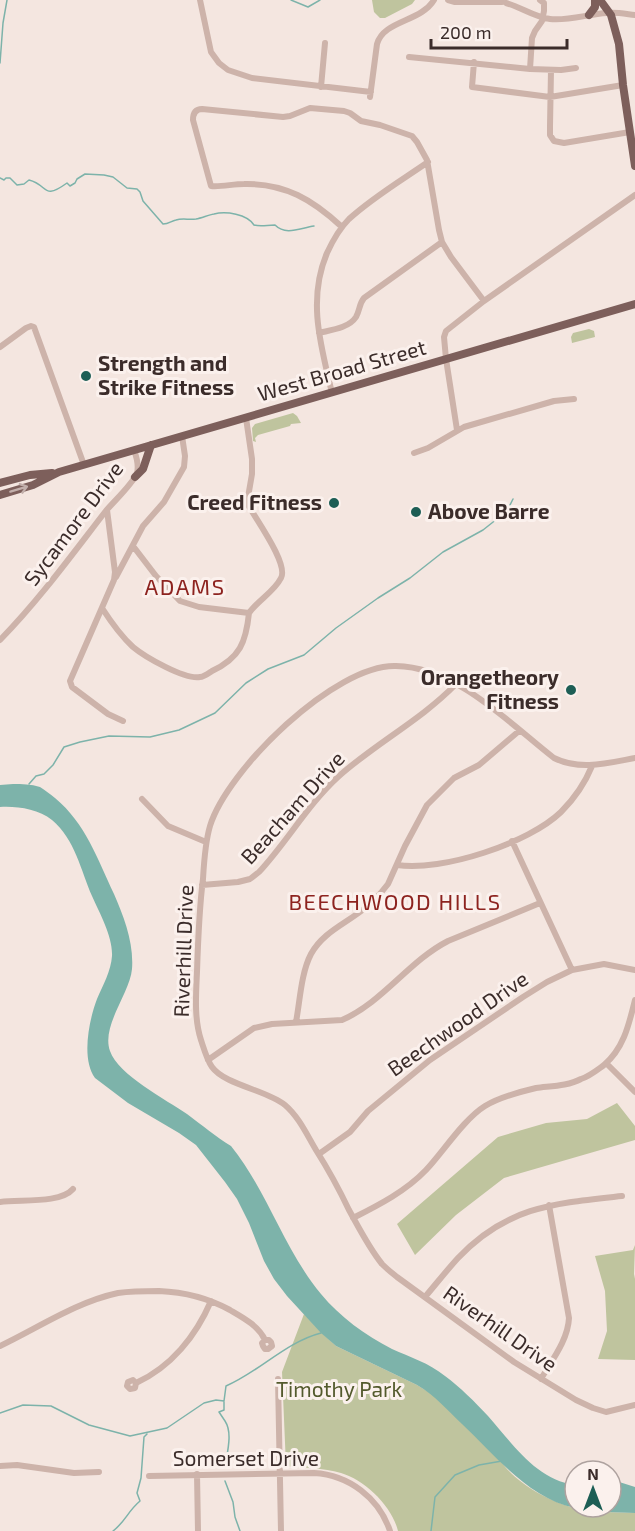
<svg xmlns="http://www.w3.org/2000/svg" width="635" height="1531" viewBox="0 0 635 1531" font-family="'Exo 2',sans-serif">
<rect width="100%" height="100%" fill="#f4e6e0"/>
<path fill="#bfc49e" d="M372,0H415L412,4L385,18H380L374,12Z
M589,329L594,331L595,337L572,343L571,337L573,333Z
M293,413L297,416L301,423L291,424L290,426L258,435L255,438L256,442L253,441L252,428L255,424Z
M617,1103L635,1126V1140L504,1178L456,1215L415,1255L397,1224L498,1137L546,1123L587,1119Z
M635,1245L634,1274L635,1279V1360L598,1359L607,1331L605,1291L595,1256L633,1250Z
M304,1314L324,1335L336,1346L417,1385L435,1396L501,1461C515,1483 549,1501 574,1508C591,1513 617,1512 635,1513V1531H398C392,1506 365,1480 341,1473C323,1468 304,1468 286,1466L282,1372Z"/>
<path fill="#7db3aa" d="M13,784C22,784 31,784 40,787C45,790 50,794 55,798C86,824 97,858 114,894C124,917 134,943 132,969C130,993 101,1026 110,1051C118,1075 167,1100 187,1114C202,1125 216,1137 231,1146C268,1192 283,1248 321,1294C340,1317 365,1335 392,1349C410,1357 429,1363 445,1376C460,1387 475,1402 488,1416C512,1443 536,1480 575,1485V1507H611V1480H613L635,1487V1513C616,1512 594,1513 575,1508C528,1498 496,1456 462,1424C447,1410 436,1396 417,1385L336,1346L321,1333L287,1296L274,1279L264,1261L249,1223L237,1199L225,1182L196,1145L179,1133L128,1103L95,1078C81,1059 89,1020 97,999C103,985 111,971 112,956C113,937 100,914 92,896C81,871 75,839 52,820C38,809 17,806 0,807V785Z"/>
<g fill="none" stroke-linecap="round" stroke-linejoin="round">
<path stroke="#7db3aa" stroke-width="1.5" d="M291,0L308,7L320,0
M0,63L3,23L7,0
M0,178L4,180L6,178H10L17,185L24,184L29,180C49,185 42,201 67,183L70,186L75,183L77,179L85,174L104,175L113,177L127,188L137,189L140,192L143,201L163,224C169,224 171,221 176,220C182,218 189,220 196,219C202,218 208,215 214,214C226,211 247,214 254,225C261,227 267,225 275,225C286,236 300,228 314,226
M29,784L36,776L44,774L53,765L64,747L80,742L109,736L150,737L179,730L215,713L246,683L268,669L304,655L336,628L378,598L410,578L443,552L483,530L507,511L513,499
M224,1402V1410L219,1412C221,1415 223,1418 225,1421C233,1433 227,1453 225,1467
M0,1413L23,1405L51,1406L89,1425L130,1436L167,1428L204,1403L216,1400L224,1401L226,1386C259,1372 286,1342 321,1333
M225,1481L233,1502L235,1517L240,1531
M113,1531C125,1522 128,1511 140,1501L137,1493L141,1478L144,1437L147,1434
M431,1531L435,1497L455,1475L479,1465L502,1461"/>
<path stroke="#cdb3aa" stroke-width="6" d="M200,0L211,52L219,63L228,70L252,78L371,92
M448,0L455,2H502
M506,3C521,7 534,17 550,19C569,21 588,14 607,13C616,12 626,14 635,15
M409,57L530,69L561,70L576,68
M474,62L472,87L550,97L623,85
M530,69L532,38L535,31L542,21L544,11V3L540,0
M551,70L550,126V135L554,141L564,143L630,132
M321,87L325,43
M370,97L377,44C384,20 421,22 434,0
M342,227C313,200 285,183 244,184C233,184 221,187 211,186L193,120C193,114 195,109 202,109L283,117L290,116L310,108L344,111L350,113L361,121L380,125L412,136L417,142L427,160L439,230L442,242L451,257L484,301
M319,333C331,330 349,328 356,317C360,310 359,304 364,298L442,242
M0,347L26,328L31,326L34,327L84,465
M332,393C321,346 307,300 327,253C333,240 339,229 349,219C373,197 402,180 428,162
M457,430L446,359L444,337L446,331L484,301L635,195
M414,453L428,448L464,427L554,401L574,399
M107,510L115,572L114,580L70,681L72,687L108,714L123,721
M133,546L156,576L180,601L199,607L249,613C258,600 274,592 281,578C289,564 255,518 247,503L252,474V459L246,418
M116,577L143,526L164,502L184,467L185,456L182,436
M102,608C111,622 121,636 133,647C145,657 185,680 200,677C204,677 209,673 212,671C240,658 246,642 249,613
M0,640C39,600 71,556 105,512C113,502 133,484 137,473C139,465 137,458 134,450
M635,758C608,763 580,771 554,758C509,723 456,667 396,666C335,664 227,770 210,826C205,843 204,861 203,879C199,910 198,941 197,972C196,994 194,1019 201,1040C204,1049 207,1060 212,1067C225,1085 267,1090 285,1105C299,1117 307,1135 316,1150C328,1169 339,1189 349,1210C359,1228 369,1248 382,1264C387,1269 392,1273 397,1277L514,1362L576,1400L593,1408L606,1412L635,1405
M142,799L168,826L206,842
M512,841L572,970
M397,865C442,872 529,843 561,812C575,798 585,783 592,766
M202,885L238,882L250,879L259,872C287,842 308,804 339,776C376,743 421,720 456,684
M296,1022C300,1001 301,973 311,954C323,932 347,923 365,908C374,902 381,893 388,884L405,846L427,805L454,778L479,765L519,731
M208,1060L254,1028L272,1024L342,1020C382,1003 409,961 448,941L540,903
M606,1063L635,1092
M319,1154L350,1132L368,1111L430,1060L523,997L547,982L572,970L604,964L635,970
M0,1202C20,1199 60,1204 73,1189
M353,1218C379,1205 406,1191 426,1170C443,1152 464,1119 485,1106C500,1097 519,1092 536,1088C551,1086 568,1086 581,1079C590,1076 597,1070 604,1065C624,1048 629,1024 635,1000
M425,1297C436,1284 447,1270 458,1258C507,1206 556,1203 622,1196
M0,1346C38,1328 76,1302 118,1293C132,1291 146,1291 159,1291C184,1292 208,1298 230,1310C242,1317 259,1326 265,1340H269L271,1342L272,1346L268,1349H265L263,1346L262,1343L265,1340
M278,1379L281,1531
M541,1379C552,1360 568,1340 569,1318L549,1205
M136,1383L135,1388L130,1389L127,1386L128,1382L133,1380L136,1383C171,1367 196,1336 211,1301
M0,1466L17,1465L74,1473L99,1472
M197,1474L198,1531
M149,1476L314,1473C349,1475 379,1498 390,1531"/>
<path stroke="#7d5f5b" stroke-width="8" d="M600,0L611,15L619,44L623,85L635,166
M589,15L595,7V0
M135,477L143,469L151,445
M0,483L30,475L52,473
M0,495L33,485L59,472L635,304"/>
</g>
<defs><path id="oneway-shaft" d="M-6 0H5M1.5-3L5.5 0L1.5 3" fill="none" stroke-width="1.6" stroke-linecap="round" stroke-linejoin="round" transform="scale(1.5)"/></defs>
<use stroke="#c2afab" href="#oneway-shaft" transform="translate(19 489) rotate(-17)"/>
<g fill="#1d5e55" stroke="#fbf1ed" stroke-width="2">
<circle cx="86" cy="376" r="6"/>
<circle cx="334" cy="503" r="6"/>
<circle cx="416" cy="512" r="6"/>
<circle cx="571" cy="690" r="6"/>
</g>
<g text-anchor="middle" stroke-width="6" stroke-linejoin="round" paint-order="stroke">
<g font-size="21" font-weight="bold" fill="#3b2c2a" stroke="#fbf1ed" text-anchor="start">
<text x="98" y="371">Strength and<tspan x="98" dy="24">Strike Fitness</tspan></text>
<text x="322" y="510" text-anchor="end">Creed Fitness</text>
<text x="428" y="519">Above Barre</text>
<text x="559" y="685" text-anchor="end">Orangetheory<tspan x="559" dy="24">Fitness</tspan></text>
</g>
<g font-size="21" fill="#3b2c2a" stroke="#fbf1ed">
<text transform="translate(342 371) rotate(-16)" y="7">West Broad Street</text>
<text transform="translate(74 524) rotate(-53)" y="7">Sycamore Drive</text>
<text transform="translate(293 808) rotate(-48)" y="7">Beacham Drive</text>
<text transform="translate(184 951) rotate(-88)" y="7">Riverhill Drive</text>
<text transform="translate(458 1024) rotate(-35)" y="7">Beechwood Drive</text>
<text transform="translate(500 1329) rotate(35)" y="7">Riverhill Drive</text>
<text x="246" y="1466">Somerset Drive</text>
</g>
<g font-size="21" fill="#535a2d" stroke="#fbf1ed">
<text x="339" y="1397">Timothy Park</text>
</g>
<g font-size="22" letter-spacing="1.5" fill="#8d231f" stroke="#fbf1ed">
<text x="185" y="595">ADAMS</text>
<text x="395" y="910">BEECHWOOD HILLS</text>
</g>
</g>
<g transform="translate(593 1489)"><circle r="28" fill="#fbf1ed" stroke="#aea29f" stroke-width="1.5"/>
<path d="M0-4.5L10 22L0 15L-10 22Z" fill="#1d5e55"/>
<text y="-9" font-size="16" font-weight="bold" text-anchor="middle" fill="#3b2c2a">N</text>
</g>
<path d="M431 39v9h136v-9" fill="none" stroke="#3b2c2a" stroke-width="3"/>
<text x="440" y="39" font-size="18" fill="#3b2c2a" stroke="#fbf1ed" stroke-width="4.5" paint-order="stroke">200 m</text>
</svg>
